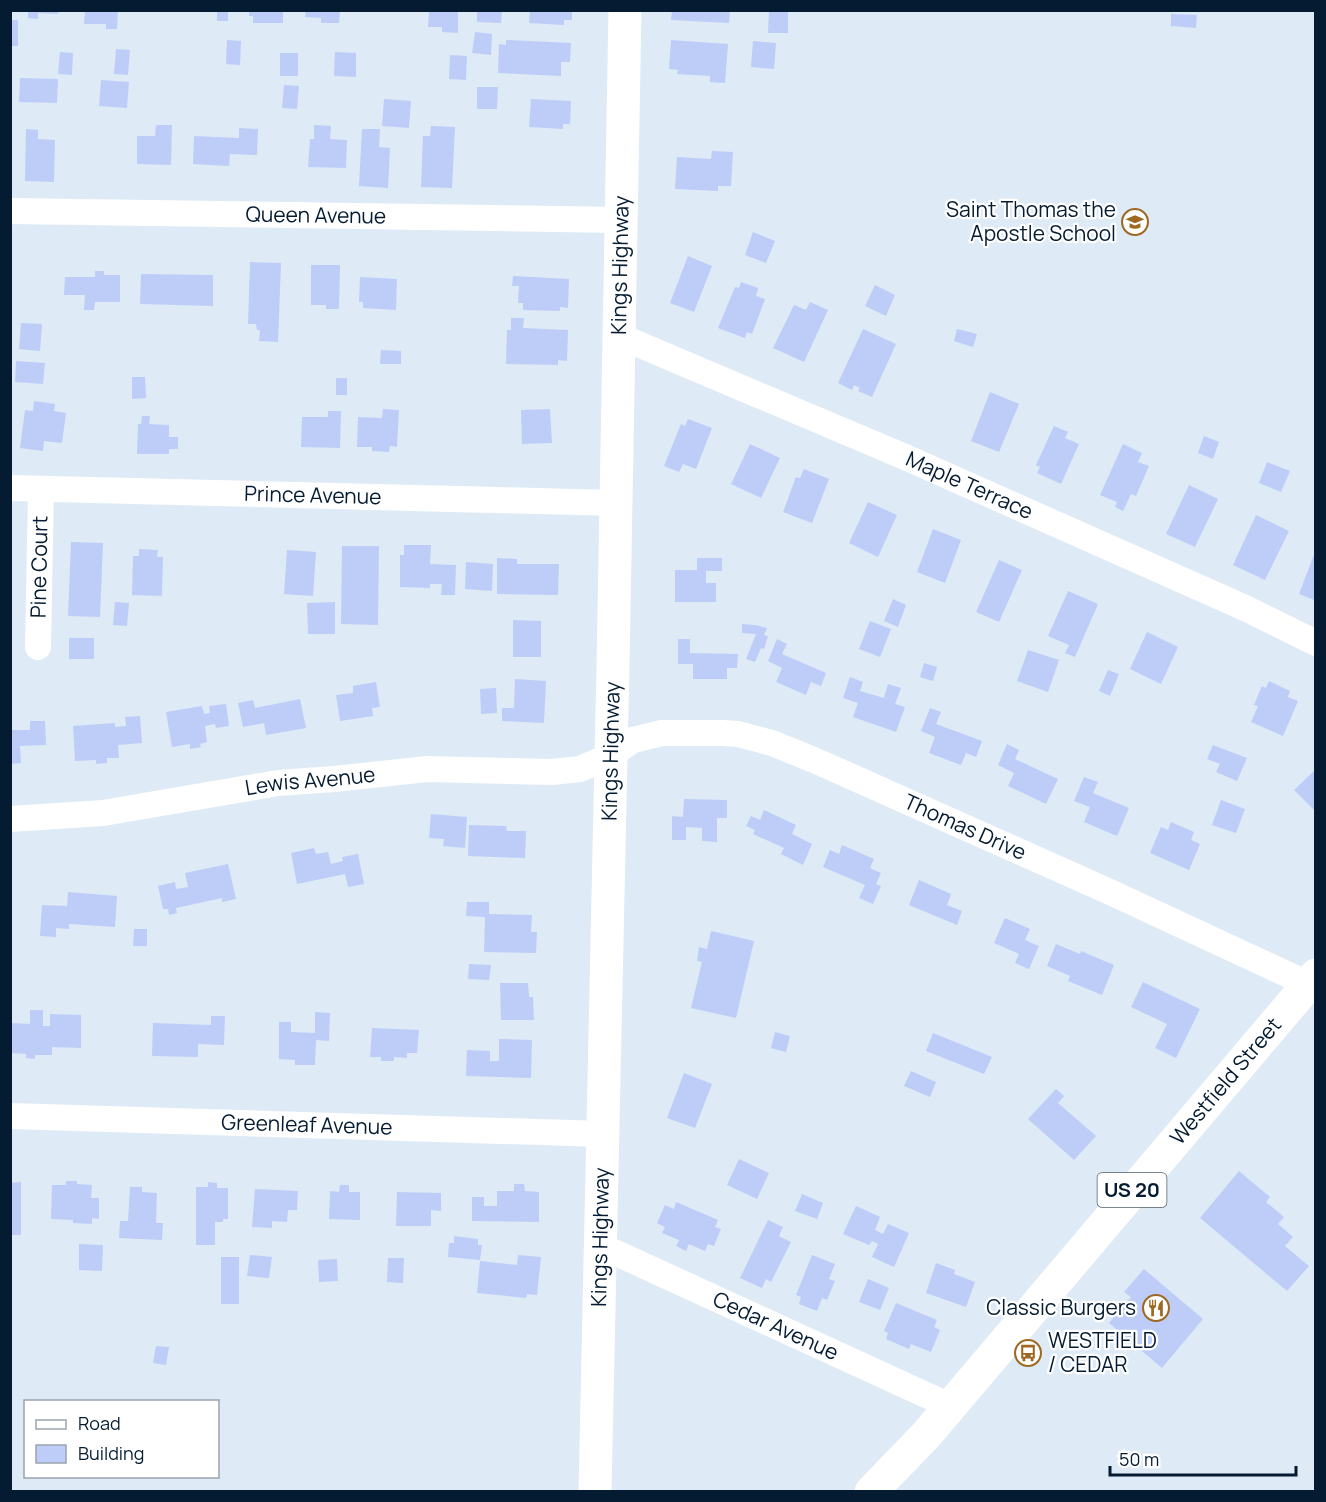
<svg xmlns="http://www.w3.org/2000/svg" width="1326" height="1502" viewBox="0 0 1326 1502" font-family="Manrope,sans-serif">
<rect width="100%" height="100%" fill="#deeaf6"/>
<path fill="#bdcdf8" d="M28,10H58V14L38,13V19L28,18Z
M85,10H118L117,29H106V24H84Z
M217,10H228V21H217Z
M249,10H283V23H253V16H249Z
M306,10H340L339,23H321V18L305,17Z
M429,10H458V33L442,32V27H428Z
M477,10H502L501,23L477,22Z
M530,10H572V20H564V25L529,23Z
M672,10H730L729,23L671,20Z
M769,10H788V33H768Z
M1171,14L1197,15L1196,28L1171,26Z
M10,20H18V46H10Z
M475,32L492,34L491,55L472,53Z
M227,40L241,41L240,65L226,64Z
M506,40L571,43L570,62H561V76L498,73L499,44L506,45Z
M671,40L728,44L725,83L710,82V76L677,74L678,70L669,69Z
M753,41L776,43L774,69L751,67Z
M116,49L130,50L128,75L114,74Z
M60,52L73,53L72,75L58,74Z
M335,52L356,53V77L334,76Z
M280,53H298V76H280Z
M450,55L467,56L466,80L449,79Z
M20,78L58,79L57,103L19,102Z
M101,80L129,82L127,108L99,106Z
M284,85L299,86L297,109L282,108Z
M477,87H498L497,109H477Z
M384,99L411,101L409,128L382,126Z
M531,99L571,101L570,124H563V129L529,127Z
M156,125H172L171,165L137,164V136H155Z
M314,125L331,126L330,139L347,140L346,168L308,167L310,139H314Z
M431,126L455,127L452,188L421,187L423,136H430Z
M239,128L258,129L257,155L230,154L229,166L193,164L194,136L239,138Z
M26,129L38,130V139L55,140L54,182L25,181Z
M362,129H380L379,147L390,148L388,188L359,186Z
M712,151L733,152L731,186H718V191L675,189L677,157L711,159Z
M753,232L775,241L766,263L745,255Z
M688,256L712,266L694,312L670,303Z
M250,262L281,263L278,342L259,341L260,330H257L256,324H248Z
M311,265H340L339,309H326V305H311Z
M95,271H104V275H120V302H95L94,310H84L85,295H64L65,277H95Z
M141,274L213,275V306L140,304Z
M513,276L569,279L568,308L560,307V311L523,310V303H518L519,286H512Z
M360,277L397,279L396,310L363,308V302H359Z
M741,282L758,288L756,296L765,299L752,334L747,332L745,338L718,328L735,287L739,288Z
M875,285L895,295L886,316L865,306Z
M810,302L828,310L804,362L773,348L794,305L806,310Z
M511,318H524L523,328L568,330L567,361L558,360V365L506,364L507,330H511Z
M21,323L42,324L40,351L19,349Z
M863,329L896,344L872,397L858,391L860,388L854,385L852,390L838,383Z
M957,329L977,334L973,347L954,341Z
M381,350L401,351V364H380Z
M16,361L45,363L43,384L15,382Z
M132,377H145L146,398L132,399Z
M336,378H347V395H336Z
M990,392L1019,404L999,452L971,441Z
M34,401L55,404L54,411L66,413L62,443L44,441L43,451L20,448L25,410L33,411Z
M383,409L399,410L397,447L390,446L389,452L372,451V447H357L358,417L382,418Z
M550,409L552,443L522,444L521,410Z
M328,411H341L340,448L301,447L302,417H328Z
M142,416H150L149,424L169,425V437H178V449H169V454H137L138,424H141Z
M688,419L712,428L696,469L683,464L679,472L664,466L681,424L685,426Z
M1054,426L1068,432L1065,438L1079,444L1061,484L1037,473L1040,467L1036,465Z
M1204,436L1219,442L1213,459L1198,453Z
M750,444L780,458L761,498L731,484Z
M1123,444L1142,453L1138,462L1149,466L1136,496L1131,494L1123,511L1115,507L1117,502L1100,495Z
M1267,462L1290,471L1281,492L1259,483Z
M804,469L829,479L812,523L783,512L796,477L800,478Z
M1189,485L1218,499L1195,547L1166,534Z
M868,502L897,515L878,557L849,543Z
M1256,515L1289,531L1265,580L1233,565Z
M933,529L961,540L945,583L917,572Z
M71,542L103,543L100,617L68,616Z
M404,545H431L430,564L456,565L455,595H441L442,584H430V588L400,587V555H404Z
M342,546H379L378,625L341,624Z
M139,549L158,550L157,557H163L162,596L132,595L133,556H139Z
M287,550L316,552L313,596L284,594Z
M1315,552L1316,597L1314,600L1299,594Z
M497,558L517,559V564H559L558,595L497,594Z
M697,558H722V571H706V583H716V602H675V570H697Z
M999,560L1022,570L999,622L976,612Z
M466,562L493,564L492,591L465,589Z
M1068,591L1098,604L1075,657L1065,653L1069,645L1048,636Z
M893,599L906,605L898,627L884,621Z
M115,602L129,603L127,626L113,625Z
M335,602V634H308L307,603Z
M513,620L541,621V657H513Z
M870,621L891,629L880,657L859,649Z
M742,624L755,625L767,628L764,635L768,636L764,649L761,648L755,662L746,659L756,634L742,633Z
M1147,632L1178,647L1161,684L1130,669Z
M69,638H94V659H69Z
M678,639H690V653L738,654L737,668H727V679H693V664H678Z
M777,639L787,644L782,654L826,673L821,686L811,682L806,695L776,682L782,668L768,661Z
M1028,650L1059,660L1048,692L1017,681Z
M924,663L937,667L933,681L920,677Z
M1108,670L1119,674L1110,696L1099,691Z
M850,677L863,682L860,691L884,698L888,684L901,688L895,704L905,707L896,732L853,717L858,703L843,698Z
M515,679L546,681L544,723L502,721V708H514Z
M1269,681L1290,691L1288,697L1298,701L1283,736L1251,722L1258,706L1254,705L1262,686L1266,688Z
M376,682L380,707L372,708L373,716L340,721L336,695L353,693V686Z
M496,688L497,713L481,714L480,689Z
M300,699L306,728L266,735L264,723L243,727L238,703L253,700L255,708Z
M226,704L229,726L216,728L215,724L205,726L207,742L200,744L201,747L190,749V744L172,747L166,712L202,706L204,714L210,713L209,706Z
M930,708L941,712L936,724L982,741L976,757L966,753L961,765L929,753L935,737L921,731Z
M140,716L142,743L118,745L119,758H107V763L96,764V760L75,761L73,726L115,723V727L126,726L125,717Z
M30,721H45L46,745L20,746L21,763L10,764V730H30Z
M1007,744L1019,750L1015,759L1058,779L1046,804L1008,786L1014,773L998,765Z
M1213,745L1247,758L1237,781L1216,772L1220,764L1207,759Z
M1316,769V812L1294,790Z
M1084,777L1098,782L1093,793L1129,808L1117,836L1084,822L1090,807L1074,801Z
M684,799L727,800V818H717V842L702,841V828L686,827V840H672V816L683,817Z
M1221,800L1245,809L1236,833L1212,825Z
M764,810L796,825L792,834L812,844L803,865L781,854L784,848L753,834L755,830L746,826L751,816L760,820Z
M431,814L467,817L465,848L443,846L444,839L429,838Z
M1171,822L1194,832L1191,840L1200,844L1189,870L1150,853L1161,827L1168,830Z
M469,825L506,826L507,831H526L525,858L468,856Z
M842,845L874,859L870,868L881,873L876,884L881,886L873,904L859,898L865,885L823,867L830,850L839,854Z
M314,848L316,854L328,852L331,864L343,861L342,857L358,854L364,884L348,887L345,874L297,884L291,853Z
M228,864L236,899L222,902V898L176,908L177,913L169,915L168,909H163L158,886L175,882L176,889L188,887L185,873Z
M919,880L951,894L947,905L962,911L957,925L909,905Z
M68,892L117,896L115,927L69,924V929L56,928V937L40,936L42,905L67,906Z
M467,902H489V914L532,915L531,932H537L536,953L484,952L485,917L466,916Z
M1005,918L1030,929L1025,940L1039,946L1029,969L1015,963L1019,954L994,943Z
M134,929H147V946H133Z
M711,931L754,941L736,1018L691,1008L702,962L697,961L699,947L707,949Z
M1056,944L1080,954L1081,951L1114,965L1102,995L1068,981L1070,976L1047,966Z
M469,964L491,965L489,980L468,979Z
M1143,982L1200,1009L1176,1058L1155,1048L1167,1024L1131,1007Z
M500,983H528L529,997H533L534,1020H501Z
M30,1010H43V1026H50V1014L81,1015V1048L52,1047V1055H35V1059L26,1058V1054L10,1053V1023L30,1024Z
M315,1012L330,1013L329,1041L316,1040L315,1065H295V1060L279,1059V1022H291V1032L315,1033Z
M211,1016H225L224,1045L198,1044V1057L152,1056L153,1023L211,1025Z
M372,1028L419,1030L417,1053H407V1058L394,1057V1061H381V1057H370Z
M775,1032L790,1036L786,1052L771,1048Z
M933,1033L992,1057L984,1074L926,1051Z
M499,1039L532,1040L531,1078L466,1076L467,1050L490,1051V1061H499Z
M911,1071L936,1082L930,1097L904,1086Z
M684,1073L712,1084L695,1128L667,1118Z
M1056,1089L1064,1096L1058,1103L1096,1136L1074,1160L1028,1119Z
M739,1159L769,1173L757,1199L727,1185Z
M1239,1171L1270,1197L1266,1202L1284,1217L1278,1224L1293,1237L1285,1246L1309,1266L1287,1291L1200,1218Z
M66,1181H77V1184L92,1185L91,1198H99V1219L92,1218V1224L73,1223V1220L51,1219L52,1185H66Z
M21,1182V1235H10V1183Z
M208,1182L217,1183V1188H228V1219H223V1222H215V1245H196V1187H208Z
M514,1184H524L525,1191L539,1192V1222L472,1221V1197H484V1206H497V1191H514Z
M340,1185H349V1192H360V1220L329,1219L330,1191L339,1192Z
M130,1187H142V1192L157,1193L156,1223H163L162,1240L119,1238L120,1221H128Z
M255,1189L298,1191L297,1210H288L287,1222L272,1221V1228L252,1227Z
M397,1192L441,1193V1211L431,1210V1226H396Z
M802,1194L823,1203L817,1219L795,1211Z
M676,1202L718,1220L715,1227L721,1229L714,1246L708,1244L705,1251L689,1244L686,1251L676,1246L679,1240L662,1233L665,1227L657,1223L665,1205L674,1209Z
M856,1206L880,1217L875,1230L883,1234L888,1224L909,1233L894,1267L872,1257L878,1244L872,1241L869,1245L843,1234Z
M768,1220L783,1227L779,1236L791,1242L771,1282L766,1279L762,1288L740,1278Z
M454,1236L478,1239V1245H482L480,1260L448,1257L449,1243H454Z
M79,1244L103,1245L102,1271L79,1270Z
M250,1255L272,1257L269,1278L247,1276Z
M518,1255L541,1257L537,1295L527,1294L526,1298L477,1293L480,1261L517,1265Z
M812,1255L835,1264L829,1279L835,1281L827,1300L822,1298L817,1311L799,1304L801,1297L796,1295Z
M221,1257H239V1304H221Z
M388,1258H404L403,1283L387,1282Z
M337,1259L338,1281L319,1282L318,1260Z
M936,1263L955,1270L954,1274L975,1282L966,1307L926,1293Z
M1144,1269L1203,1319L1162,1368L1109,1323L1131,1297L1124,1292Z
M868,1279L889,1288L880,1310L859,1302Z
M896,1303L937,1320L934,1327L940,1330L931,1352L911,1344L909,1349L886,1339L888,1333L884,1331Z
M156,1346L169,1347L166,1365L153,1363Z"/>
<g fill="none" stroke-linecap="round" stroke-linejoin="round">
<g stroke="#fff" stroke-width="26">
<path id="s1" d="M10,211L621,220"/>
<path id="s2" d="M619,336L905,457L1245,608L1316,643"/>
<path id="s3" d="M10,488L616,503"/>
<path id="s4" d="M38,647L41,489"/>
<path id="s5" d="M10,819L103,813L278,783L334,779L427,769L552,772L580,769L610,756L633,740L662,733H722L738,734L772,743L814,760L1110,892L1308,984"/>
<path id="s6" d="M10,1116L603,1134"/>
<path id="s7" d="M601,1246L950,1406"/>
</g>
<path stroke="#fff" stroke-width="33" id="s8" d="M595,1492L613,666L625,10"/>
<path stroke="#fff" stroke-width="33" id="s9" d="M871,1492L927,1434L1316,975"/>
</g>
<defs>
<symbol id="school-ring" viewBox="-11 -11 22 22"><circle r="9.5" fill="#fff" stroke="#9e6821" stroke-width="1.5"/><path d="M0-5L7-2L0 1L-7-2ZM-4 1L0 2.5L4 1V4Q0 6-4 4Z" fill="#9e6821"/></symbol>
<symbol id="restaurant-ring" viewBox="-11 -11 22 22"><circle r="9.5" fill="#fff" stroke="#9e6821" stroke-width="1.5"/><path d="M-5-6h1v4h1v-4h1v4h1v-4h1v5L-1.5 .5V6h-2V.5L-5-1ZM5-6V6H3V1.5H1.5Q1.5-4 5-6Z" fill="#9e6821"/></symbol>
<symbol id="bus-ring" viewBox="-11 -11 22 22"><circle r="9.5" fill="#fff" stroke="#9e6821" stroke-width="1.5"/><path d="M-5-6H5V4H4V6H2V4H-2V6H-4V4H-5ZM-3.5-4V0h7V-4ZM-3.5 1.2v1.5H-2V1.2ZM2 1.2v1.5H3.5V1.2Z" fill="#9e6821"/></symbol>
</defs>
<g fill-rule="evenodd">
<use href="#school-ring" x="1120" y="207" width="30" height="30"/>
<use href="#restaurant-ring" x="1141" y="1293" width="30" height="30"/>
<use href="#bus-ring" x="1013" y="1338" width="30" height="30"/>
</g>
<g text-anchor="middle" stroke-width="4.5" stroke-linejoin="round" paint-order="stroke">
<rect fill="#fff" stroke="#4f5f6f" stroke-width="1.5" x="1097.5" y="1173" width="69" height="34" rx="4.5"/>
<g font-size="20" font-weight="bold" fill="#041b31">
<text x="1132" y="1197">US 20</text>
</g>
<g font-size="21" fill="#041b31" stroke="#fff" text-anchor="end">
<text x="1116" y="217">Saint Thomas the<tspan x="1116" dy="24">Apostle School</tspan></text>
<text x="1136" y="1315">Classic Burgers</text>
<text x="1048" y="1348" text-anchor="start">WESTFIELD<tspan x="1048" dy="24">/ CEDAR</tspan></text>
</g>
<g font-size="21" fill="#041b31" stroke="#fff">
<text dy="7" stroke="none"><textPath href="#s1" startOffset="306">Queen Avenue</textPath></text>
<text dy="7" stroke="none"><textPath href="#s8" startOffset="1227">Kings Highway</textPath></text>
<text dy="7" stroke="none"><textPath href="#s2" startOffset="381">Maple Terrace</textPath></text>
<text dy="7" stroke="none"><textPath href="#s3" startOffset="303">Prince Avenue</textPath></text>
<text dy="7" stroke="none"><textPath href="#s4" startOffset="80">Pine Court</textPath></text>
<text dy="7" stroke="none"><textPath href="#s8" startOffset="741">Kings Highway</textPath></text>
<text dy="7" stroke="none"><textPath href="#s5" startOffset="303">Lewis Avenue</textPath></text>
<text dy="7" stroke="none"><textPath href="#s5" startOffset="986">Thomas Drive</textPath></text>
<text dy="7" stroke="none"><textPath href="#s9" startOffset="543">Westfield Street</textPath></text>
<text dy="7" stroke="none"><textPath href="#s6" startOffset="297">Greenleaf Avenue</textPath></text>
<text dy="7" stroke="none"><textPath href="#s8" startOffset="255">Kings Highway</textPath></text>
<text dy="7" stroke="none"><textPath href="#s7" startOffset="192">Cedar Avenue</textPath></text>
</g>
</g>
<rect width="1326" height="1502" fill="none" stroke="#041b31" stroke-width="24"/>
<rect x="24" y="1400" width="195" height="78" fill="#ffffff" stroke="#9ba4ad" stroke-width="1.5"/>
<rect x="36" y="1420" width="30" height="9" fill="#ffffff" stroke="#9ba4ad" stroke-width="1.5"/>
<text x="78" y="1430" font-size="18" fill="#041b31">Road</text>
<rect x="36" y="1445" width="30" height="18" fill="#bdcdf8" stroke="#9ba4ad" stroke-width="1.5"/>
<text x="78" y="1460" font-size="18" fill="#041b31">Building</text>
<path d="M1110 1466v9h186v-9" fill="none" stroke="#041b31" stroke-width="3"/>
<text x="1119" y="1466" font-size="18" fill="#041b31" stroke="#ffffff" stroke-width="4.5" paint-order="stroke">50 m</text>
</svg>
